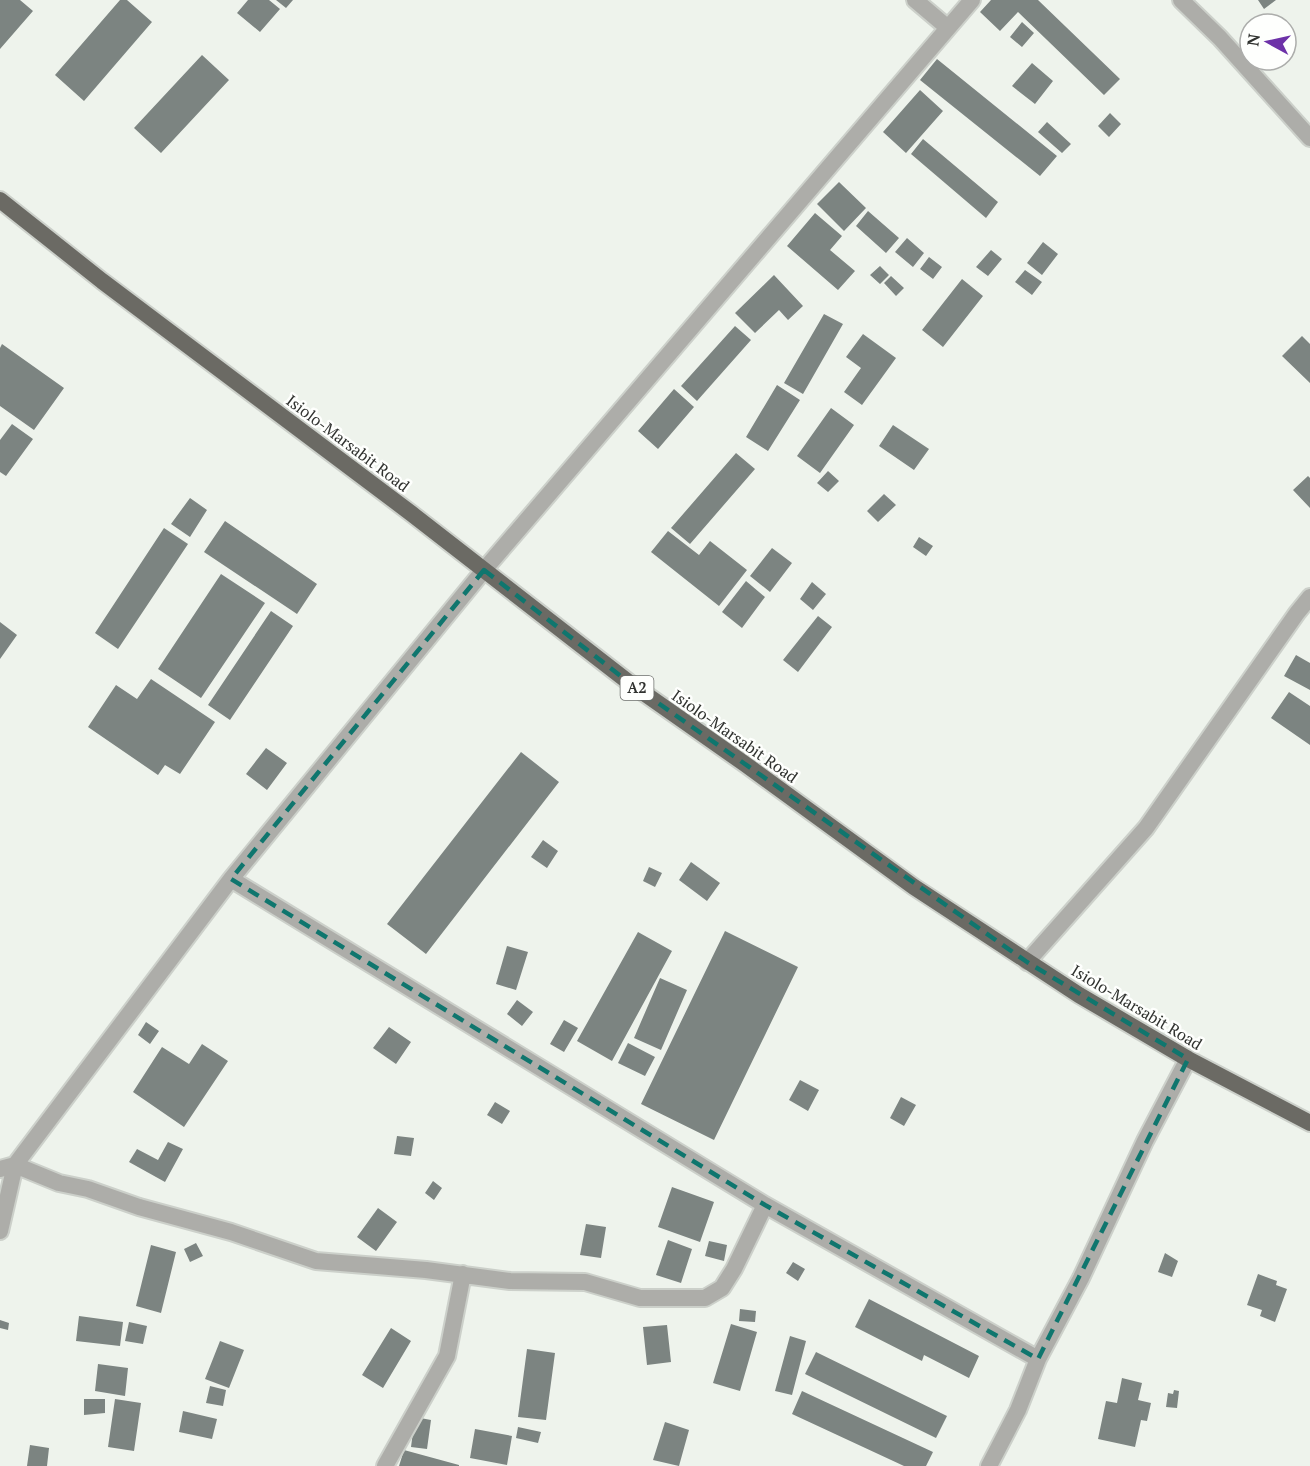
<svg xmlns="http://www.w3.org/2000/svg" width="1310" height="1466" viewBox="0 0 1310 1466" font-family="'PT Serif',serif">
<rect width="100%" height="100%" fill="#eef3ec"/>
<path fill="#7c8481" d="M0,0H20L33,11L0,49Z
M120,0H127L152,22L84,101L55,75Z
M248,0H269L280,9L260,32L237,13Z
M276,0H293L286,8Z
M991,0H1038L1120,79L1104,95L1018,12L1000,31L980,12Z
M1258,0H1276L1264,9Z
M1022,22L1034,33L1022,47L1010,37Z
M202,55L229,80L161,153L134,128Z
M937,59L1057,156L1040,176L920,80Z
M1032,63L1053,81L1035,104L1012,86Z
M920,90L943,111L906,153L883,132Z
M1110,113L1121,124L1109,137L1098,126Z
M1047,122L1071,144L1062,153L1038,132Z
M923,139L998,202L986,218L911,154Z
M839,182L866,208L844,231L817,204Z
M868,211L899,238L886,253L856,226Z
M815,213L842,236L830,250L855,271L838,290L787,246Z
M907,238L924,253L913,267L895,252Z
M1043,242L1058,254L1042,275L1027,263Z
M991,250L1002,259L988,276L976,267Z
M929,257L942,267L933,279L920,269Z
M880,266L889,275L880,284L870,275Z
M1025,270L1042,282L1032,295L1015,282Z
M774,275L803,306L788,320L779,310L755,333L735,313Z
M891,276L904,288L896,296L884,283Z
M962,279L983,296L943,347L922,330Z
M824,314L843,324L803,394L784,383Z
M735,326L751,340L697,401L681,386Z
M863,334L896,358L862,405L844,392L861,368L846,357Z
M1302,336L1310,344V383L1282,356Z
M2,344L64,388L34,430L0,406V348Z
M777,385L800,400L768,451L746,437Z
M674,389L694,407L658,449L638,431Z
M831,408L854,425L820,473L797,456Z
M12,424L33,439L6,476L0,472V440Z
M893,425L929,449L914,470L879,446Z
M736,453L755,469L690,544L671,528Z
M828,471L839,481L828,492L817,483Z
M1308,476L1310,478V508L1293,490Z
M884,494L896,505L878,522L867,511Z
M190,498L207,510L190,537L171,524Z
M225,521L317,584L297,614L204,552Z
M164,528L188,544L118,649L95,633Z
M668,531L699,555L710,541L747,570L719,606L651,552Z
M919,537L933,546L926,556L913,547Z
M772,548L792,563L770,592L750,576Z
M221,574L265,603L201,698L158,669Z
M746,581L765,597L742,628L722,612Z
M812,582L826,594L813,610L800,599Z
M271,611L293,626L230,720L208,705Z
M818,616L832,627L798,672L783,660Z
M0,622L17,635L0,659Z
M1296,655L1310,663V690L1284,676Z
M151,679L215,722L180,774L165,765L158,775L88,727L116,685L137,699Z
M1289,692L1310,706V745L1271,718Z
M266,748L287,763L267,790L246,774Z
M521,752L559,782L426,954L387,924Z
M543,840L558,851L547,868L531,857Z
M691,862L720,883L707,901L679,880Z
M649,867L662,873L655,887L643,881Z
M725,931L798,967L714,1140L641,1104Z
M638,932L672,951L612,1061L577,1041Z
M507,946L528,952L516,990L496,984Z
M660,978L687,990L661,1050L634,1038Z
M517,1000L533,1012L522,1026L507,1014Z
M564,1020L578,1028L564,1052L550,1044Z
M146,1022L159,1031L150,1044L138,1035Z
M389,1027L411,1042L396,1064L373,1048Z
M628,1043L655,1057L645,1076L618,1063Z
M202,1044L228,1061L184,1127L133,1092L162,1047L189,1064Z
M800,1080L819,1090L808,1111L789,1100Z
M901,1097L916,1105L904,1126L890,1118Z
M495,1102L510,1111L502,1124L487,1115Z
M397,1136L414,1138L411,1156L394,1154Z
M168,1142L183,1149L165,1182L129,1162L137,1149L158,1160Z
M433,1181L442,1188L434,1200L425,1193Z
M672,1187L714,1202L700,1242L658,1227Z
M378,1208L397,1222L376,1251L357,1237Z
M586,1224L606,1227L601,1258L580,1255Z
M668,1240L692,1249L681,1283L656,1275Z
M709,1241L727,1245L724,1261L705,1256Z
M196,1243L203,1256L190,1262L184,1249Z
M151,1245L176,1252L161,1313L136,1306Z
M1165,1253L1178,1261L1172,1277L1158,1272Z
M793,1262L805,1269L798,1281L786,1273Z
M1258,1274L1277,1281L1276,1285L1287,1289L1275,1322L1260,1316L1262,1310L1247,1305Z
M869,1299L979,1356L969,1378L924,1355L922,1361L855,1327Z
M740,1309L756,1311L755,1322L739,1321Z
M79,1316L123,1322L120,1346L76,1341Z
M0,1320L9,1323L8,1330L0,1328Z
M129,1322L147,1326L143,1344L125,1341Z
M731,1324L757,1332L740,1391L713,1383Z
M667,1325L671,1362L647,1365L643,1327Z
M391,1328L411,1341L383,1388L362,1375Z
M790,1336L806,1341L792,1395L775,1391Z
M220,1341L244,1350L229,1388L205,1379Z
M527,1349L555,1353L546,1420L518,1417Z
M816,1352L947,1416L936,1438L805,1374Z
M98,1364L128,1368L125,1396L95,1391Z
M1122,1378L1142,1383L1138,1400L1151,1403L1147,1421L1141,1420L1135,1447L1098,1439L1106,1401L1117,1403Z
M210,1386L226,1390L223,1406L206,1403Z
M1174,1390L1179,1391L1177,1408L1166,1407L1168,1393L1173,1394Z
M802,1391L933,1452L926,1466H904L792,1414Z
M84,1399H105V1413L84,1415Z
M115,1399L141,1403L134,1451L108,1447Z
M183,1411L217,1419L212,1439L179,1432Z
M415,1417L431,1420L427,1449L411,1447Z
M665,1422L689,1430L679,1466L653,1460Z
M518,1427L541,1432L538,1443L516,1438Z
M475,1429L512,1436L507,1465L470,1458Z
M30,1445L49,1448L47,1466H27Z
M404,1450L459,1465V1466H399Z"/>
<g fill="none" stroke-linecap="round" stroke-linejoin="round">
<defs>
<path id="minor" d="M915,0L948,28
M1181,0L1220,38L1310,138
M231,879L765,1205L1038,1359
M1027,962L1146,828L1297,613L1310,597
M0,1169L15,1165L59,1183L88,1189L139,1207L231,1232L316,1261L426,1270L510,1281L585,1282L640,1298H705L722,1288L734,1269L765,1205
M0,1231L15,1165L231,879L484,570L972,0
M385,1466L447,1356L463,1274
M989,1466L1018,1410L1038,1359L1081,1278L1145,1141L1188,1059"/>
<path id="trunk" d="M0,200L102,281L412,514L631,684L745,764L914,887L1079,995L1188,1059L1310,1123"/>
</defs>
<use href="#minor" stroke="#ccd0ca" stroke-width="20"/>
<use href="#trunk" stroke="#ccd0ca" stroke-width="20"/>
<use href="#minor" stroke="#adada9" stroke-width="16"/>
<use href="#trunk" stroke="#6b6a64" stroke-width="16"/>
</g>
<path fill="none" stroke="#0f766e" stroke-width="4.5" stroke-dasharray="12 8" stroke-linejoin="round" d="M484,570L631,684L1027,962L1188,1059L1038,1359L765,1205L231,879Z"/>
<g text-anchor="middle" stroke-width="5" stroke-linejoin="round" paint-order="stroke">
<rect fill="#fefffd" stroke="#6e706d" stroke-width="1.5" x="620.5" y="676" width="33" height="24" rx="4.5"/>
<g font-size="15" font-weight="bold" fill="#30322f">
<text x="637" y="693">A2</text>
</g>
<g font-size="16" fill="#30322f" stroke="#fefffd">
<text transform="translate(348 443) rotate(37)" y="6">Isiolo-Marsabit Road</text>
<text transform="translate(735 736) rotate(35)" y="6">Isiolo-Marsabit Road</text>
<text transform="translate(1137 1007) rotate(31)" y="6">Isiolo-Marsabit Road</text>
</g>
</g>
<g transform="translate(1268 42) rotate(278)"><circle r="28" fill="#fefffd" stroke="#acadab" stroke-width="1.5"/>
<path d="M0-4.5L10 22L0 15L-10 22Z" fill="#6d32a8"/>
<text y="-9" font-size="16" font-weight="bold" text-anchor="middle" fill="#30322f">N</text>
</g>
</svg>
